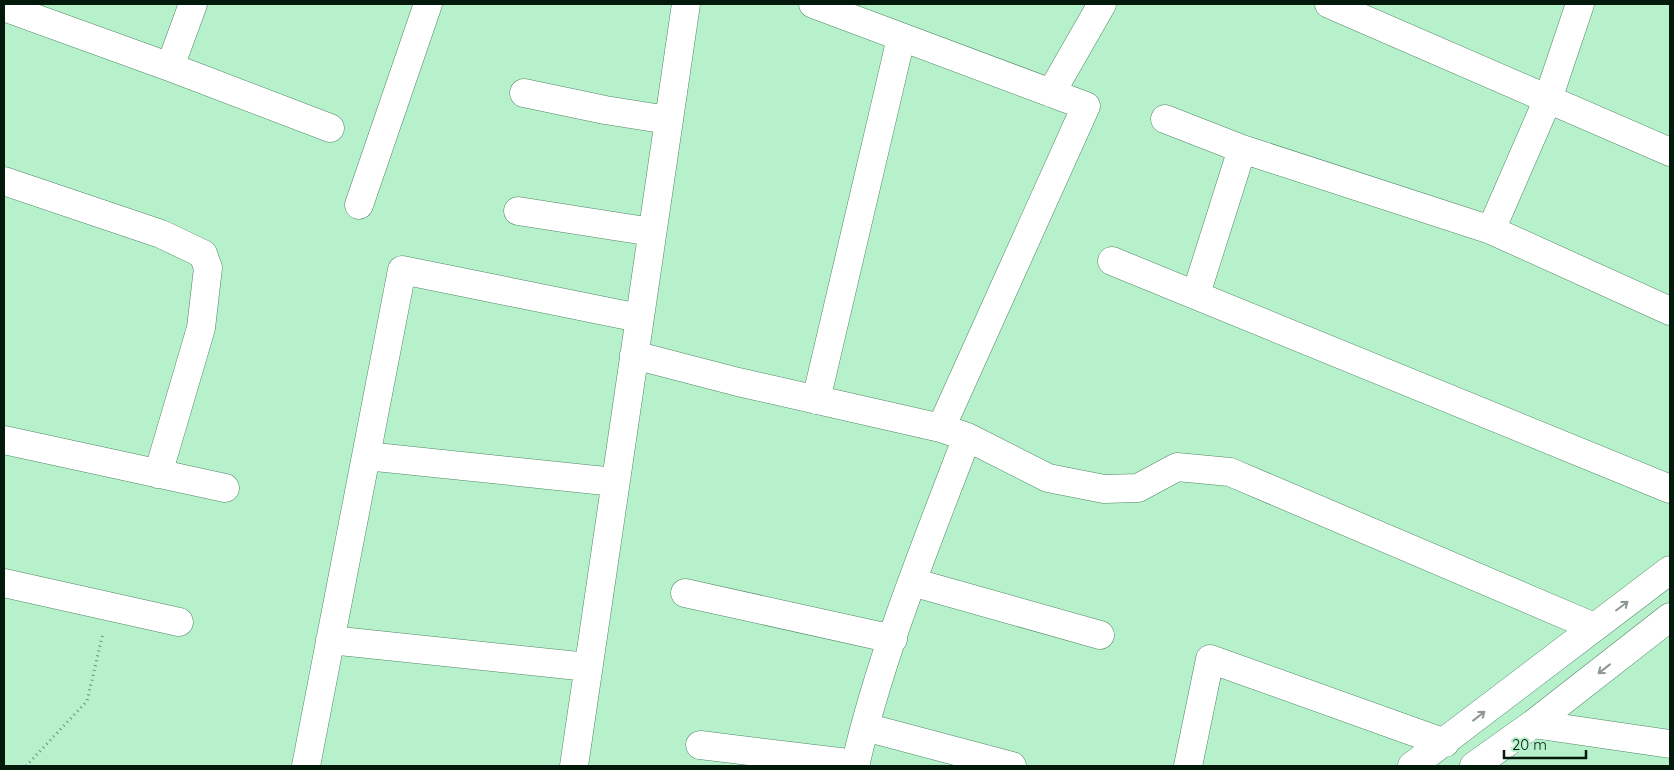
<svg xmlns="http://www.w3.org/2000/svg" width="1674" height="770" viewBox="0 0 1674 770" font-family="Quicksand,sans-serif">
<rect width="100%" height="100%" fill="#b6f1cb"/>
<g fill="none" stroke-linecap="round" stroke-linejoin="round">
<defs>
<path id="minor" d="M813,4L1086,106L941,428
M1329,4L1670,152
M4,7L170,67L330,128
M170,67L193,4
M524,93L605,110L668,120
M1051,93L1102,4
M1165,119L1242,149L1491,230L1670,311
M4,181L161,234L203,254L208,268L201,328L158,474
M359,205L428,4
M518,211L652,232
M1491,230L1548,99L1580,4
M1112,261L1670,489
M1196,294L1242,149
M634,355L738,382L941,428L967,437L1048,478L1104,489L1138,488L1177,467L1230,472L1594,627
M816,400L901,38
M4,440L225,488
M366,456L615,482
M912,582L1100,635
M4,583L179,622
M685,593L893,639
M330,640L588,667
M1533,724L1670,744
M865,727L1012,766
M700,745L856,764
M306,766L402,270L639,318
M574,766L686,4
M855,766C881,653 926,545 967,437
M1188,766L1210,659L1445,743
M1412,766L1670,570
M1474,766L1533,724L1670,617"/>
</defs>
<use href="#minor" stroke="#4f8765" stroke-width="29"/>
<path stroke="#669176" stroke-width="3" stroke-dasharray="1 4" stroke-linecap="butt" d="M26,766L87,701L103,633"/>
<use href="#minor" stroke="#fff" stroke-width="28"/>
</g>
<defs><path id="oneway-shaft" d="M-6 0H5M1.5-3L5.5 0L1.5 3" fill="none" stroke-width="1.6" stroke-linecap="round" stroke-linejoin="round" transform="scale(1.25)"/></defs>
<g stroke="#8e9892">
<use href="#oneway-shaft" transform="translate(1622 606) rotate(-37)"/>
<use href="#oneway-shaft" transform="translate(1604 669) rotate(142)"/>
<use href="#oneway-shaft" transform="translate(1479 716) rotate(-38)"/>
</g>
<rect width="1674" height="770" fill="none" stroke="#03190c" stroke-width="10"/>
<path d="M1504 750v8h82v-8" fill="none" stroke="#03190c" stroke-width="2.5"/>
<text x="1512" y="750" font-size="15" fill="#03190c" stroke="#b6f1cb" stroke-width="4" paint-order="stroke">20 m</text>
</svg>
